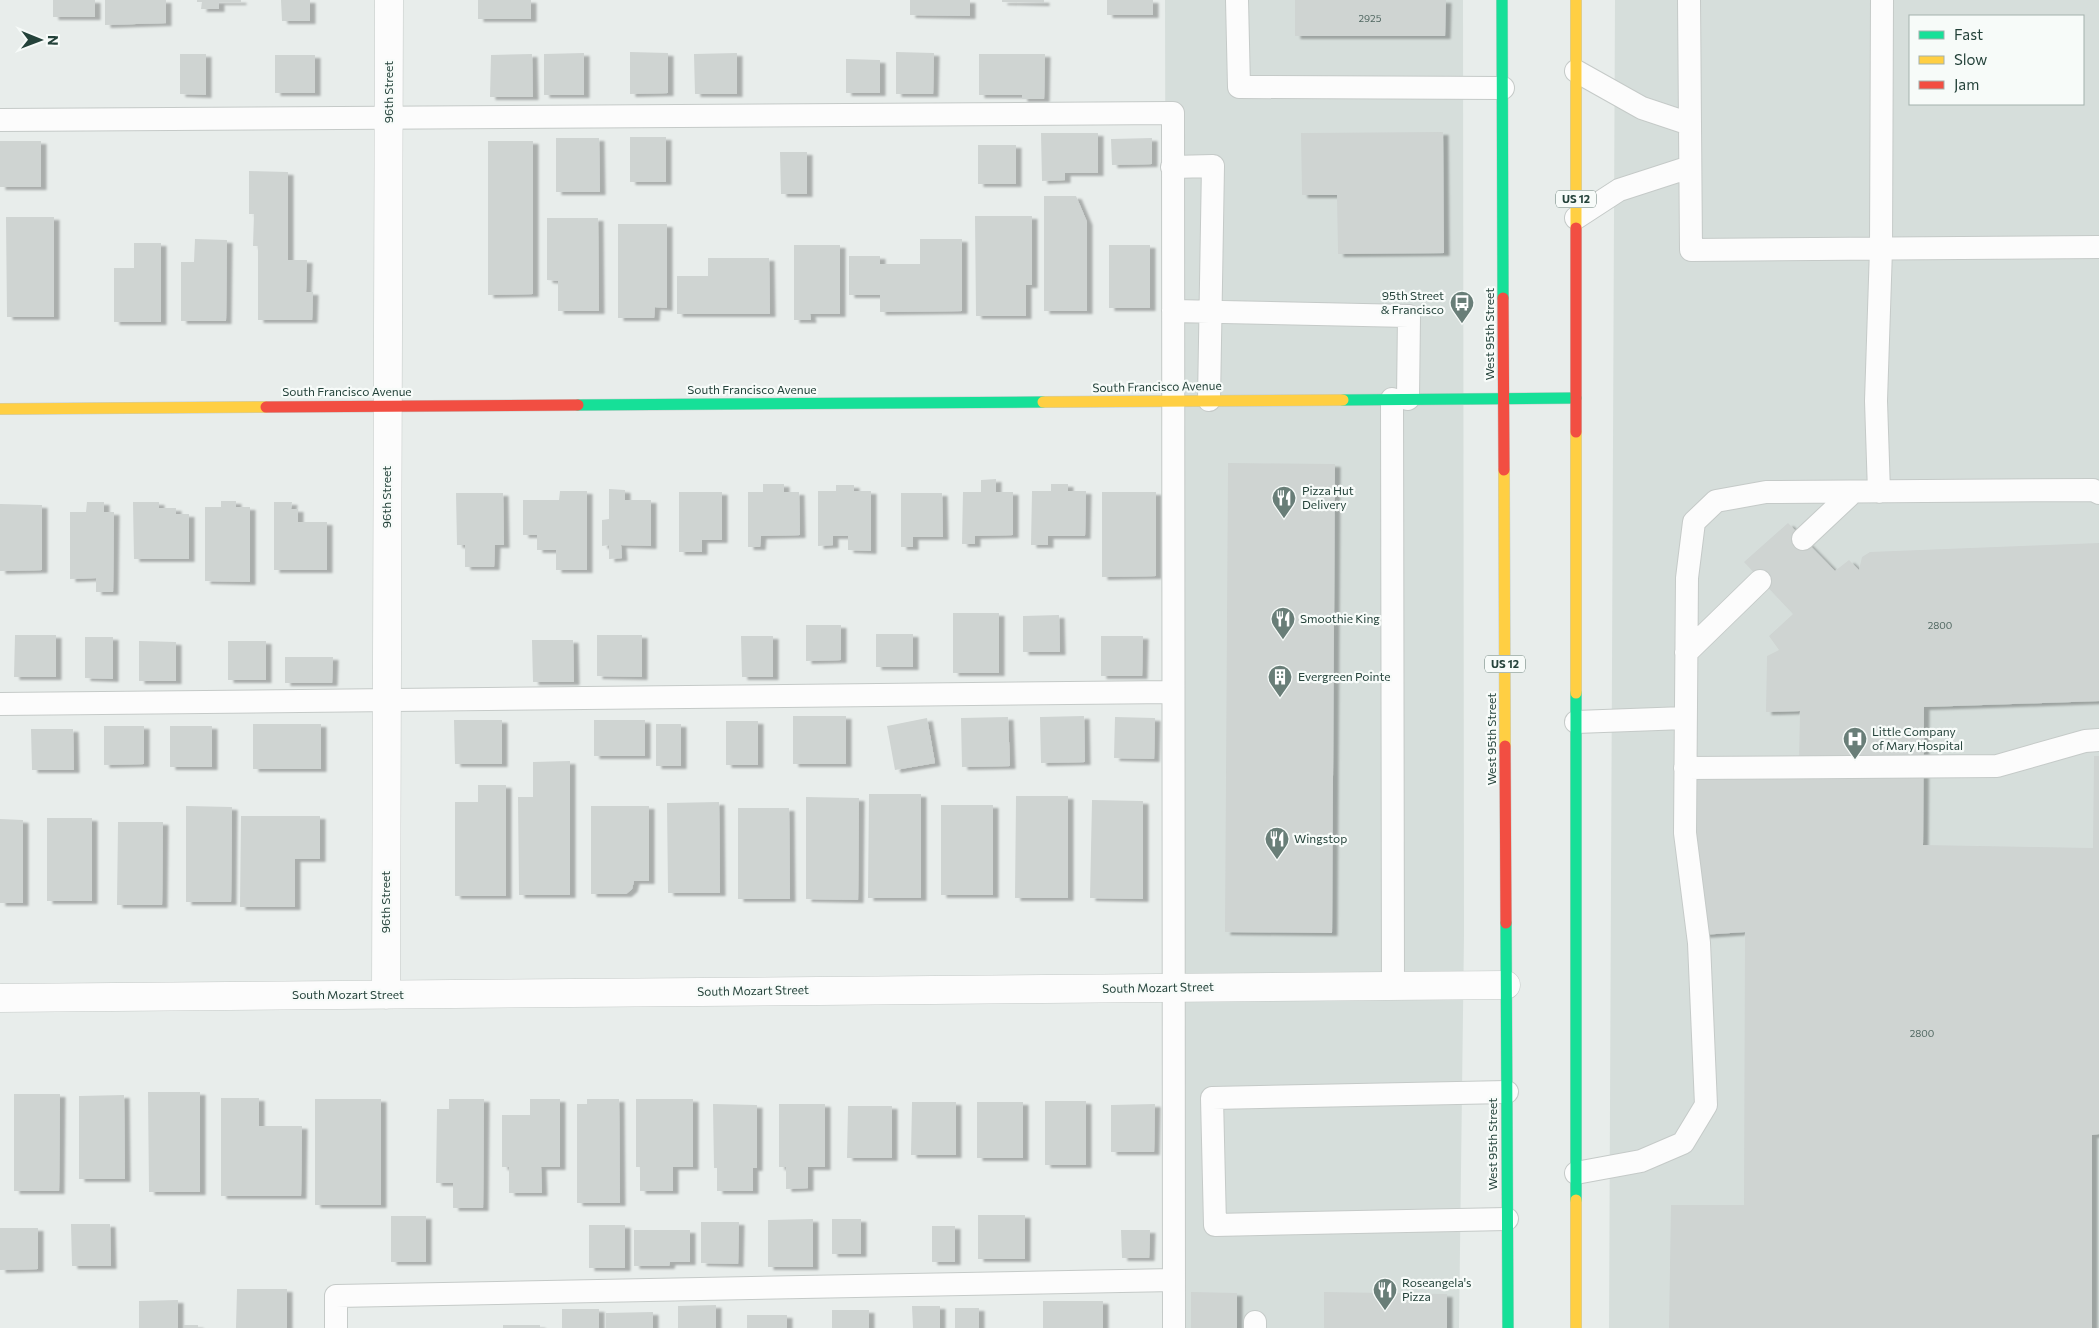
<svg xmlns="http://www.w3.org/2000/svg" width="2099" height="1328" viewBox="0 0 2099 1328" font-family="Commissioner,sans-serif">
<defs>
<filter id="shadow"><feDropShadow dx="5.5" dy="3" stdDeviation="1" flood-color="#0004"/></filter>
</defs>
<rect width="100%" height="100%" fill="#e8edeb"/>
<path fill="#d6dedb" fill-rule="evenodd" d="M1165,0H1463L1464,935L1459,1328H1168Z
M1615,0H2099V1328H1609ZM1910,16H2083V104H1910Z"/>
<path fill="#cfd4d2" filter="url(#shadow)" d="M53,0H95V17H53Z
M105,0H166V23L105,25Z
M197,0H241V2H219V9H201L202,2H197Z
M281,0H310V21H282Z
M478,0H531V19H478Z
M910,0H970V16L910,15Z
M1002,0H1044V3L1002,2Z
M1107,0H1153V15H1107Z
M1295,0H1446L1445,36H1295Z
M630,52L668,53V93L630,94Z
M896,52L934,53L933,94H896Z
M584,53V95H544V54Z
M737,53V94H695L694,54Z
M180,54H206V95L180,94Z
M532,54L533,97H490L491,55Z
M979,54H1045L1044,99H1022V95H979Z
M275,55H315V93H275Z
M846,59L880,60V93H846Z
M1443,132L1444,253L1338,254L1337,195H1302L1301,133Z
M1041,133H1098V173H1065V180L1042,181Z
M630,137H666V182H630Z
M556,138H599L600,192H556Z
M1152,138V164L1112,165L1111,139Z
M0,141H41V187H0Z
M488,141H533V294L488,295Z
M978,145H1016V184H978Z
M780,152H807V194H781Z
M249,171L288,172V260H307L306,292H313L312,320H258V246H253L254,214H249Z
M1044,196H1076L1087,222V311H1044Z
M975,216H1032V285H1026V316H976Z
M6,217H54V317H7Z
M547,218H598L599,311H558V281L547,280Z
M618,224H667V308L655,307L654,318H618Z
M195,239L227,240L226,321H181V262H194Z
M920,239H962V311L880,312V295H849V256H880V264H920Z
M134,243H161V322H114V268H134Z
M794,245H840V314H810L811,320H794Z
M1109,245H1150V308H1109Z
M708,258H769L770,314H677V276H708Z
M1228,463L1335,464L1332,933L1225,932Z
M996,479V492H1013V535L975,536V544H962L963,492H981V480Z
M763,484H784V492H799L800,535L761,536L760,547H748V492H763Z
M1051,484H1068V491H1086L1085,536H1048V545H1031L1032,491H1051Z
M836,485H854V491H871V551L848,550V536H833V545L818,546V491H836Z
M609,489L625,490V500H651V546L621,545L622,558L609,559V545L602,546V520L609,519Z
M560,491H587V570H556V550H537V535H523V500H559Z
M679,492H722V540H702V552H679Z
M1102,492H1156V576L1102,577Z
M456,493H503L504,545H495L494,567H465V545H457Z
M901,493H942L943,537H913V547H901Z
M221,501H236V507H250V582L205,581V507H221Z
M87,502H104V512H114L113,592H96V578L70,579V512H86Z
M133,502H159V508H176V514H189V559H134Z
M274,502H292L291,509H298V522H327V570H274Z
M0,504L42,505V570L0,571Z
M1788,523L1835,571L1849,560L1859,570L1862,557L1870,552L2099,543V701L1924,707L1923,845L2093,848L2094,756H2099V1134L2092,1135V1328H1669L1671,1205H1744L1745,932L1686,936L1690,762H1799L1800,711L1766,712L1767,656L1779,650L1769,636L1793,614L1744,562Z
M953,613H999V673H953Z
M1059,615L1060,652H1023V616Z
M806,625H841V660L806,661Z
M876,634H913V667H876Z
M15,635H56V677H14Z
M597,635H642V677L597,676Z
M741,636H773V677H742Z
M1101,636H1143L1142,676H1101Z
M85,637H113V679L85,678Z
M532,640H573L574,682H533Z
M139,641L176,642V681H139Z
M228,641H266V680H228Z
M285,657H333L332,683H285Z
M793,716H846V764H793Z
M1084,716L1085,762L1041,763L1040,717Z
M1008,717L1010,766L962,767L961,718Z
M1115,717L1155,718L1154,759L1114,758Z
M927,718L935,763L895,770L887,726Z
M454,720H502V764H455Z
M594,720H645V756H594Z
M726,721H758V765H726Z
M253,724H321V769H253Z
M656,724H681V766H656Z
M104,726H144V764L104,765Z
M170,726H212V767H170Z
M31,729H73L74,770H32Z
M570,761V895H519L518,797H533V762Z
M478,785H506V896H455V802H478Z
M869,794H921V898H868Z
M1016,796H1068V898H1015Z
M806,797L859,798L858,900L806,899Z
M1092,800L1143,801V899L1090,898Z
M719,802L720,893H668L667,803Z
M941,805H993V895H941Z
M186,806L232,807L231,902H186Z
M591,806H649V881H634L632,889L626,894H591Z
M738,808H789L790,899H738Z
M241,816H320V859H295V907H240Z
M47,818H92V901H47Z
M0,819L23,820V903H0Z
M118,822H163L162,905H117Z
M148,1092H200V1192H149Z
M14,1094H60L59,1191H14Z
M124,1095L125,1179H79V1096Z
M221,1098H259V1126H302L301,1196H221Z
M315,1099H381V1205H315Z
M449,1099H484L483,1208H453V1183H436L437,1109H449Z
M530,1099H560V1167H541L542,1193H509V1167H502V1115H530Z
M587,1099H619L620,1203H577V1104H587Z
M636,1099H693V1167H673V1191H640V1167H636Z
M1045,1101H1086V1165H1045Z
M912,1102H956V1155H911Z
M977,1102H1023V1158H977Z
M713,1104L757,1105V1168H753V1191H717V1168H714Z
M779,1104H825V1167H808V1188L786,1189V1167H779Z
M1155,1104L1154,1152H1111V1105Z
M848,1106H892V1158H847Z
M978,1215H1025V1259H978Z
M391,1216H426V1262H391Z
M813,1219V1267H768V1220Z
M832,1219H861V1254H832Z
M701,1222H739L738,1264L701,1263Z
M71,1224H110L111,1266H72Z
M589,1225H625V1268H589Z
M932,1226H955V1262H932Z
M0,1228H38V1269L0,1270Z
M634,1230H690V1262H670L669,1266H634Z
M1121,1230H1150L1149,1258H1122Z
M237,1289H287V1328H236Z
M1191,1292L1237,1293V1328H1191Z
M1324,1292L1447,1294V1328H1324Z
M178,1300V1328H139V1301Z
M1043,1301H1103V1328H1043Z
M716,1305V1328H678V1306Z
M912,1306H940V1328H913Z
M955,1308H979V1328H955Z
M562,1309H599V1328H562Z
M832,1310H869V1328H832Z
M653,1312V1328H606V1313Z
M747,1315H787V1328H747Z
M184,1325H198V1328H184Z
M503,1325H540V1328H503Z"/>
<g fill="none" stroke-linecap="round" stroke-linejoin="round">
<defs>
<path id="lane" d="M1237,0L1239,87L1503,88
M1689,0L1691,250L2099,247
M1576,71L1642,108L1690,124
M0,120L1173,113L1174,1328
M1172,167L1213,166L1209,400
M1576,218L1619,190L1690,167
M1173,311L1409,316L1408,399
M1392,399L1393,986
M1879,492L1876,401L1881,249L1882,0
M1803,539L1853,492
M1686,653L1760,581
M0,704L1173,692
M1576,722L1685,718
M1685,768L1997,766L2085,741L2099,740
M1507,1092L1212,1098L1215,1225L1507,1219
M1576,1173L1641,1161L1683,1143L1706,1105L1699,943L1685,833L1687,578L1694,522L1716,501L1766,492L2093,490L2099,493
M336,1328V1296L1174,1280
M1255,1328V1322"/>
<path id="street" d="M386,995L389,0
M0,998L1506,985"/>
<path id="fast" d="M1502,0L1503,298
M1343,400L1576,398
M578,405L1043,402
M1576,693V1200
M1506,923L1508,1328"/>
<path id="slow" d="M1576,0V228
M1043,402L1343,400
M0,409L266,407
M1576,432V693
M1504,470L1505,746
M1576,1200V1328"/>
<path id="jam" d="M1576,228V432
M1503,298L1504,470
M266,407L578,405
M1505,746L1506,923"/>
</defs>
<use href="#lane" stroke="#c5cac8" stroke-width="24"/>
<use href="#street" stroke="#c5cac8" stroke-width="29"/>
<use href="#fast" stroke="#c3cbc8" stroke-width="12"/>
<use href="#slow" stroke="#c3cbc8" stroke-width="12"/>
<use href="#jam" stroke="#c3cbc8" stroke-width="12"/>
<use href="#lane" stroke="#fcfcfc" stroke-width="22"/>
<use href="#street" stroke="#fcfcfc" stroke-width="28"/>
<use href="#fast" stroke="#16e098" stroke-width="11"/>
<use href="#slow" stroke="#ffcf43" stroke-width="11"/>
<use href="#jam" stroke="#f24e42" stroke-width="11"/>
</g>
<defs>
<symbol id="bus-pin" viewBox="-11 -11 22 30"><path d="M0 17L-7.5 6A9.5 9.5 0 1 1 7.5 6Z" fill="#697e78" stroke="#f7fbf9"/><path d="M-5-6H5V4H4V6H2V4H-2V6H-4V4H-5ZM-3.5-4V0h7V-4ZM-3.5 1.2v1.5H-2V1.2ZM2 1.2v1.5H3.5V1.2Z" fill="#fff"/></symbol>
<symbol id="restaurant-pin" viewBox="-11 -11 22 30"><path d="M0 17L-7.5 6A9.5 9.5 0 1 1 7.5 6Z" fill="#697e78" stroke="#f7fbf9"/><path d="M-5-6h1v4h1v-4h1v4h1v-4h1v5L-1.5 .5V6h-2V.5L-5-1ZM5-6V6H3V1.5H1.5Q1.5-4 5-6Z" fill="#fff"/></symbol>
<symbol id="building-pin" viewBox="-11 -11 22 30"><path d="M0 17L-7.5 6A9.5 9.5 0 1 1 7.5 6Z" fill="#697e78" stroke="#f7fbf9"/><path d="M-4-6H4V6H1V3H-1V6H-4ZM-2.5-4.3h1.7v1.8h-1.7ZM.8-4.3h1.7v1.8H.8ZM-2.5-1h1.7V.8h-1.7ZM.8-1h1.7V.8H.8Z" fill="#fff"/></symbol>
<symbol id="hospital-pin" viewBox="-11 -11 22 30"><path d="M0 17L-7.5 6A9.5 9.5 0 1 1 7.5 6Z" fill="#697e78" stroke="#f7fbf9"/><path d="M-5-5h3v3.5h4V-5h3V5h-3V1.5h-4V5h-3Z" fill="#fff"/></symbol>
</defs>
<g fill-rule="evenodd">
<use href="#bus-pin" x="1448" y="289" width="28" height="38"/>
<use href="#restaurant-pin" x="1270" y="484" width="28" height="38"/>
<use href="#restaurant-pin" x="1269" y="605" width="28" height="38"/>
<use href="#building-pin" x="1266" y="663" width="28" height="38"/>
<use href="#hospital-pin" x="1841" y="725" width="28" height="38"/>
<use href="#restaurant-pin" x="1263" y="825" width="28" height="38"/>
<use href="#restaurant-pin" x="1371" y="1276" width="28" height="38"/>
</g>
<g text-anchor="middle" stroke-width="4.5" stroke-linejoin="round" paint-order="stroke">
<g font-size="10" fill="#506761">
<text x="1370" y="22">2925</text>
<text x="1940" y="629">2800</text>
<text x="1922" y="1037">2800</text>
</g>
<g fill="#f7fbf9" stroke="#637a73" stroke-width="1">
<rect x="1556" y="190.5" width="40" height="17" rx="4"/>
<rect x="1485" y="655.5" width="40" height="17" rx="4"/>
</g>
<g font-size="11" font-weight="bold" fill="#24423a">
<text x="1576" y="203">US 12</text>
<text x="1505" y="668">US 12</text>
</g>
<g font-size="12" fill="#24423a" stroke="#f7fbf9">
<text transform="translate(389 92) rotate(-90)" y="4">96th Street</text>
<text transform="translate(1490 334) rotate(-90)" y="4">West 95th Street</text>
<text transform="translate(1157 387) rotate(-1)" y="4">South Francisco Avenue</text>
<text x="752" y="394">South Francisco Avenue</text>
<text x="347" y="396">South Francisco Avenue</text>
<text transform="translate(387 497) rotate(-90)" y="4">96th Street</text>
<text transform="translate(1492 739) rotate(-90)" y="4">West 95th Street</text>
<text transform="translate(386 902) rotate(-90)" y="4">96th Street</text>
<text transform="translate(1158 988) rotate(-1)" y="4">South Mozart Street</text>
<text transform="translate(753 991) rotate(-1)" y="4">South Mozart Street</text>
<text x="348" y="999">South Mozart Street</text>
<text transform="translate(1493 1144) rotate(-90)" y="4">West 95th Street</text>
</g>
<g font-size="12" fill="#24423a" stroke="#f7fbf9" text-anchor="start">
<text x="1444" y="300" text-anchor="end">95th Street<tspan x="1444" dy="14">&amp; Francisco</tspan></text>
<text x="1302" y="495">Pizza Hut<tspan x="1302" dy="14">Delivery</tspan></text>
<text x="1300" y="623">Smoothie King</text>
<text x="1298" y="681">Evergreen Pointe</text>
<text x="1872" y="736">Little Company<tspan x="1872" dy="14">of Mary Hospital</tspan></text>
<text x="1294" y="843">Wingstop</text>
<text x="1402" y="1287">Roseangela's<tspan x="1402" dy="14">Pizza</tspan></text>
</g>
</g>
<rect x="1909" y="15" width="175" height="90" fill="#f7fbf9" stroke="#a3b1ad"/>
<rect x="1919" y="31" width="25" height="8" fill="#16e098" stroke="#a3b1ad"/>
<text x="1954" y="40" font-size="15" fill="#24423a">Fast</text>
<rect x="1919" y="56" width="25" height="8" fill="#ffcf43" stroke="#a3b1ad"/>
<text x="1954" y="65" font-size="15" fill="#24423a">Slow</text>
<rect x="1919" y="81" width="25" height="8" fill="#f24e42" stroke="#a3b1ad"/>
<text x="1954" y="90" font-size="15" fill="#24423a">Jam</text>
<g transform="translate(40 40) rotate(91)" stroke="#f7fbf9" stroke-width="4" paint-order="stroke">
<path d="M0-4L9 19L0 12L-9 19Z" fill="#24423a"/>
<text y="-8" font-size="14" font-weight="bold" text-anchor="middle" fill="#24423a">N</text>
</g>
</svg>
